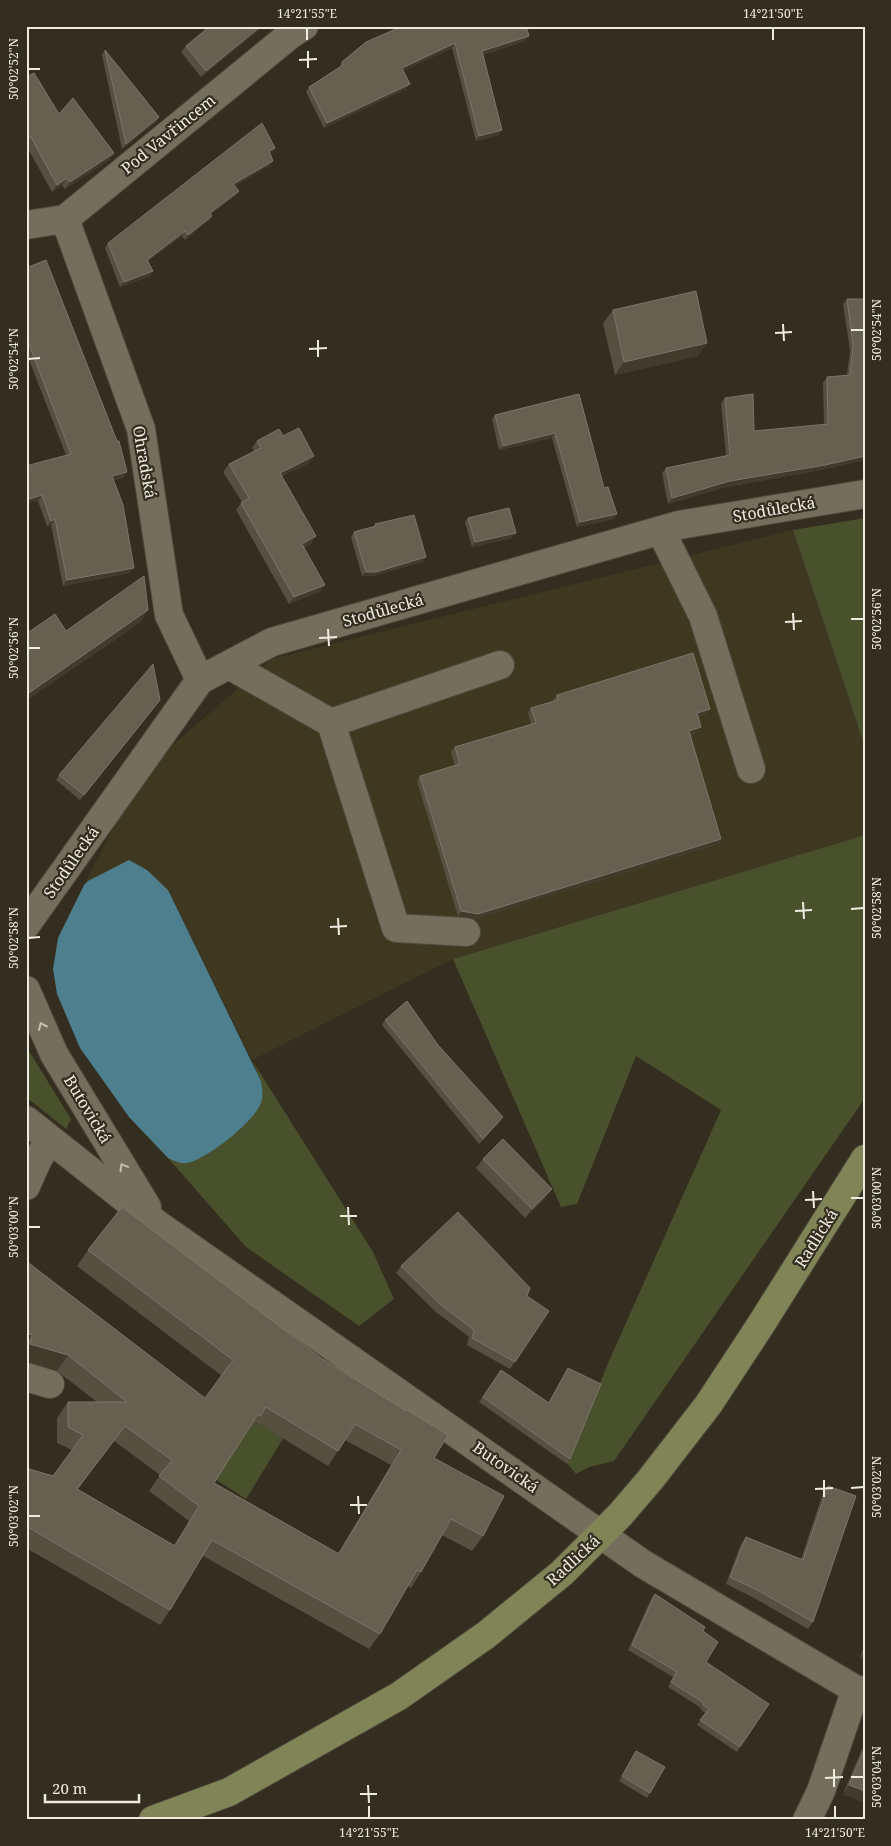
<svg xmlns="http://www.w3.org/2000/svg" width="891" height="1846" viewBox="0 0 891 1846" font-family="'Noto Serif',serif">
<rect width="100%" height="100%" fill="#332e1f"/>
<path fill="#3f3821" d="M793,530L865,747V835L453,959L252,1060L168,890L88,881L84,885L131,794L166,751L272,659Z"/>
<path fill="#49502c" d="M865,518V747L793,530Z
M865,835V1098L614,1461L589,1467L576,1474L567,1463L609,1361L721,1110L636,1056L577,1204L561,1207L453,959Z
M26,1046L71,1119L66,1129L26,1097Z
M252,1060L373,1252L394,1299L359,1326L246,1247L168,1158L176,1162L261,1081Z
M297,1366L319,1380L246,1499L215,1479L248,1430Z"/>
<path fill="#4d7f8e" d="M129,860L147,870L168,890L261,1081C262,1089 264,1097 260,1105C252,1123 207,1159 187,1163C180,1164 174,1161 168,1158L129,1117L80,1048L57,994L53,969L58,938L84,885L88,881Z"/>
<g fill="none" stroke-linecap="round" stroke-linejoin="round">
<defs>
<path id="minor" d="M65,219L141,429L169,615L200,680
M26,225L65,219L290,35L304,26
M661,531L703,616L751,769
M229,665L331,723L396,928L466,932
M331,723L500,665
M26,925L200,680L272,642L679,525L865,494
M26,990L54,1054L147,1207
M26,1120L157,1224L643,1564L865,1695
M26,1186L38,1159L50,1139
M26,1377L50,1384
M807,1820L821,1791L856,1689"/>
<path id="major" d="M153,1820L229,1792L399,1696L486,1635L562,1573L620,1515L650,1480L708,1405L760,1326L865,1159"/>
</defs>
<use href="#minor" stroke="#4e493c" stroke-width="30"/>
<use href="#major" stroke="#4e493c" stroke-width="30"/>
<use href="#minor" stroke="#746f5d" stroke-width="28"/>
<use href="#major" stroke="#7f8556" stroke-width="28"/>
</g>
<path fill="#555040" fill-rule="evenodd" d="M210,26H264L201,77L181,52L186,46Z
M529,36L525,41L483,55L499,135L476,141L452,48L403,70L406,89L324,128L306,92L309,87L339,68L342,62L366,42Z
M105,50L159,117L156,122L122,149L102,55Z
M26,77L59,114L114,153L109,160L65,189L62,185L52,192L26,145Z
M275,148L272,153H270L273,161L269,166L235,186L239,191L236,195L211,214L209,220L185,240L182,236L148,261L153,271L150,276L120,287L105,248L108,243Z
M26,268L123,478L114,480L130,573L63,586L51,525L47,526L38,501L66,455L26,352Z
M847,299H865V460L821,470L726,487L668,504L662,473L666,468L726,456L721,403L725,398L754,431L824,425L823,383L827,377L847,375L850,351L843,304Z
M613,310L698,356L615,375L603,323Z
M579,394L604,488L617,514L614,519L577,527L552,438L499,450L492,419L495,415Z
M283,436L309,463L282,476L311,544L304,548L325,585L319,592L289,604L236,510L242,502L223,472L229,464L254,451L252,448L257,441Z
M468,518L512,538L472,547L465,522Z
M375,524L423,562L373,576H362L351,537L354,532L373,527Z
M557,695L707,714L698,716L697,732L690,735L721,839L718,844L474,919L458,916L417,781L420,776L455,766L451,752L455,747L531,724L528,713L531,708L554,701L553,700Z
M160,700L80,800L56,780L59,775Z
M385,1020L438,1045L499,1122L479,1144L382,1025Z
M483,1159L545,1199L525,1218L476,1168Z
M88,1250L434,1458L483,1536L472,1551L442,1535L421,1572L411,1588L408,1586L380,1634L369,1649L203,1556L170,1610L160,1625L26,1548V1468L53,1476L72,1450L57,1443V1418L68,1402H97L57,1371L26,1361V1261L205,1398L222,1376L77,1266ZM256,1422L328,1466L345,1440L391,1465L338,1553L214,1483L247,1430L249,1431ZM114,1441L160,1475L149,1491L189,1521L174,1545L78,1489Z
M401,1266L527,1296L549,1311L510,1369L467,1345L469,1337L436,1312L396,1273Z
M568,1368L570,1459L567,1464L479,1402L501,1370L548,1403Z
M828,1486L813,1622L808,1629L756,1599L726,1584L741,1544L746,1537L801,1559L823,1493Z
M655,1594L703,1631L706,1662L740,1747L737,1752L697,1725L705,1713L700,1709L701,1708L668,1687L673,1677L628,1650L651,1599Z
M865,1643V1660L860,1658Z
M865,1746V1803L843,1794L861,1751Z
M636,1751L650,1793L647,1798L619,1781Z"/>
<path fill="#413b2c" d="M261,26H264L201,77L206,71Z
M529,36L525,41L479,56L482,51Z
M455,43L452,48L399,73L402,68Z
M410,84L406,89L324,128L327,123Z
M159,117L156,122L122,149L126,144Z
M502,130L499,135L476,141L479,136Z
M275,148L272,153L266,155L269,151Z
M114,153L109,160L65,189L70,182Z
M273,161L269,166L230,189L233,184Z
M67,178L62,185L52,192L57,185Z
M239,191L236,195L207,218L210,213Z
M212,216L209,220L185,240L188,235Z
M185,231L182,236L144,264L147,260Z
M153,271L150,276L120,287L124,282Z
M707,343L698,356L615,375L624,362Z
M555,433L552,438L499,450L503,446Z
M314,456L309,463L274,480L280,473Z
M865,456V460L821,470L726,487L668,504L672,498L730,481Z
M127,472L123,478L108,482L112,476Z
M42,495L38,501L26,504V500Z
M617,514L614,519L577,527L580,522Z
M55,519L51,525L47,526L51,521Z
M516,533L512,538L472,547L475,542Z
M316,536L311,544L297,552L302,544Z
M426,557L423,562L373,576H362L366,572Z
M134,568L130,573L63,586L67,580Z
M325,585L319,592L289,604L294,597Z
M148,610L140,623L26,701V695Z
M710,709L707,714L693,718L697,713Z
M701,727L697,732L685,736L689,731Z
M721,839L718,844L474,919L458,916L461,911Z
M552,1189L545,1199L525,1218L532,1209Z
M26,1333L32,1335L26,1343Z
M30,1344L68,1355L57,1371L26,1361V1349Z
M125,1426L114,1441L66,1504L77,1489Z
M865,1651V1660L860,1658Z
M849,1785L865,1791V1803L843,1794Z"/>
<path fill="#666051" stroke="#7b7668" fill-rule="evenodd" d="M210,26H261L206,71L186,46Z
M403,26H526L529,36L482,51L502,130L479,136L455,43L402,68L410,84L327,123L309,87L343,65L342,62L366,42Z
M105,50L159,117L126,144Z
M34,73L59,114L73,98L114,153L70,182L67,178L57,185L31,137L26,139V77Z
M262,123L275,148L269,151L273,161L233,184L239,191L210,213L212,216L188,235L185,231L147,260L153,271L124,282L108,243Z
M46,260L117,441H119L127,472L112,476L123,505L134,568L67,580L55,519L51,521L42,495L26,500V466L71,454L26,336V268Z
M696,291L707,343L624,362L613,310Z
M847,299H865V456L825,465L730,481L672,498L666,468L730,455L725,398L753,394L754,431L828,424L827,377L850,375L853,346Z
M579,394L604,488L608,487L617,514L580,522L555,433L503,446L495,415Z
M299,428L314,456L280,473L316,536L302,544L325,585L294,597L241,503L249,498L229,464L261,448L257,441L279,429L283,436Z
M509,508L516,533L475,542L468,518Z
M414,515L426,557L376,572H366L354,532L376,526L375,524Z
M144,576L148,610L26,695V634L55,614L66,631Z
M693,653L710,709L697,713L701,727L689,731L721,839L478,914L461,911L420,776L460,764L455,747L536,723L531,708L558,700L557,695Z
M153,664L160,700L84,795L59,775Z
M407,1001L438,1045L503,1117L483,1139L385,1020Z
M503,1139L552,1189L532,1209L483,1159Z
M122,1207L321,1358L406,1411L407,1410L448,1435L434,1458L504,1496L483,1536L451,1519L421,1572L417,1570L380,1634L212,1540L170,1610L26,1526V1468L53,1476L83,1435L68,1427V1402H127L68,1355L30,1344L32,1335L26,1333V1261L205,1398L233,1360L88,1250ZM266,1407L338,1451L355,1424L401,1450L339,1554L214,1483L258,1414L260,1416ZM125,1426L172,1460L159,1476L199,1506L175,1546L77,1489Z
M458,1212L530,1288L527,1296L549,1311L515,1362L472,1338L474,1330L441,1305L401,1266Z
M568,1368L601,1384L570,1459L483,1397L501,1370L549,1403Z
M828,1486L856,1496L813,1622L761,1592L730,1577L746,1537L803,1560Z
M655,1594L705,1627L703,1631L718,1642L706,1662L769,1704L740,1747L700,1720L709,1709L703,1705L704,1703L671,1682L677,1672L632,1645Z
M865,1748V1791L849,1785Z
M636,1751L665,1767L650,1793L622,1776Z"/>
<defs><path id="oneway-chevron" d="M-2-3.5L2.5 0L-2 3.5" fill="none" stroke-width="1.6" stroke-linecap="round" stroke-linejoin="round" transform="scale(1.25)"/></defs>
<g stroke="#c3c0b3">
<use href="#oneway-chevron" transform="translate(42 1026) rotate(-114)"/>
<use href="#oneway-chevron" transform="translate(123 1167) rotate(-121)"/>
</g>
<path fill="none" stroke="#eeebe1" stroke-width="2" d="M307,28V40M773,28V40M308,51V68M299,60L317,59M28,69H40M783,324L784,341M851,330H864M775,333L792,332M318,340V357M309,349L327,348M28,359L40,358M793,613L794,630M851,619H864M785,622L802,621M328,629L329,646M319,638L337,637M28,648H40M803,902L804,919M851,909L864,908M795,911L812,910M338,918L339,935M330,927L347,926M28,938L40,937M813,1191L814,1208M851,1198H864M805,1200L822,1199M348,1207L349,1225M340,1216H357M28,1227H40M824,1480V1497M851,1488L864,1487M815,1489L833,1488M358,1496L359,1514M350,1505H367M28,1516H40M834,1769V1787M851,1777H864M825,1778L843,1777M368,1785L369,1803M360,1794H377M369,1806V1818M835,1806V1818"/>
<g text-anchor="middle" stroke-width="4.5" stroke-linejoin="round" paint-order="stroke">
<g font-size="16" fill="#eeebe1" stroke="#332e1f">
<text transform="translate(168 134) rotate(-39)" y="6">Pod Vavřincem</text>
<text transform="translate(145 462) rotate(80)" y="6">Ohradská</text>
<text transform="translate(774 509) rotate(-10)" y="6">Stodůlecká</text>
<text transform="translate(383 610) rotate(-16)" y="6">Stodůlecká</text>
<text transform="translate(71 862) rotate(-55)" y="6">Stodůlecká</text>
<text transform="translate(88 1109) rotate(59)" y="6">Butovická</text>
<text transform="translate(816 1238) rotate(-58)" y="6">Radlická</text>
<text transform="translate(506 1467) rotate(35)" y="6">Butovická</text>
<text transform="translate(573 1560) rotate(-43)" y="6">Radlická</text>
</g>
</g>
<rect width="891" height="1846" fill="none" stroke="#332e1f" stroke-width="55"/>
<path d="M45 1794v8h94v-8" fill="none" stroke="#eeebe1" stroke-width="2.5"/>
<text x="52" y="1794" font-size="15" fill="#eeebe1" stroke="#332e1f" stroke-width="4" paint-order="stroke">20 m</text>
<rect x="28" y="28" width="836" height="1790" fill="none" stroke="#eeebe1" stroke-width="2"/>
<g font-size="12" text-anchor="middle" fill="#eeebe1">
<text x="307" y="18">14°21'55"E</text>
<text x="773" y="18">14°21'50"E</text>
<text transform="translate(14 69) rotate(-90)" y="4">50°02'52"N</text>
<text transform="translate(877 330) rotate(-90)" y="4">50°02'54"N</text>
<text transform="translate(14 359) rotate(-90)" y="4">50°02'54"N</text>
<text transform="translate(877 619) rotate(-90)" y="4">50°02'56"N</text>
<text transform="translate(14 648) rotate(-90)" y="4">50°02'56"N</text>
<text transform="translate(877 908) rotate(-90)" y="4">50°02'58"N</text>
<text transform="translate(14 938) rotate(-90)" y="4">50°02'58"N</text>
<text transform="translate(877 1198) rotate(-90)" y="4">50°03'00"N</text>
<text transform="translate(14 1227) rotate(-90)" y="4">50°03'00"N</text>
<text transform="translate(877 1487) rotate(-90)" y="4">50°03'02"N</text>
<text transform="translate(14 1516) rotate(-90)" y="4">50°03'02"N</text>
<text transform="translate(877 1777) rotate(-90)" y="4">50°03'04"N</text>
<text x="369" y="1837">14°21'55"E</text>
<text x="835" y="1837">14°21'50"E</text>
</g>
</svg>
